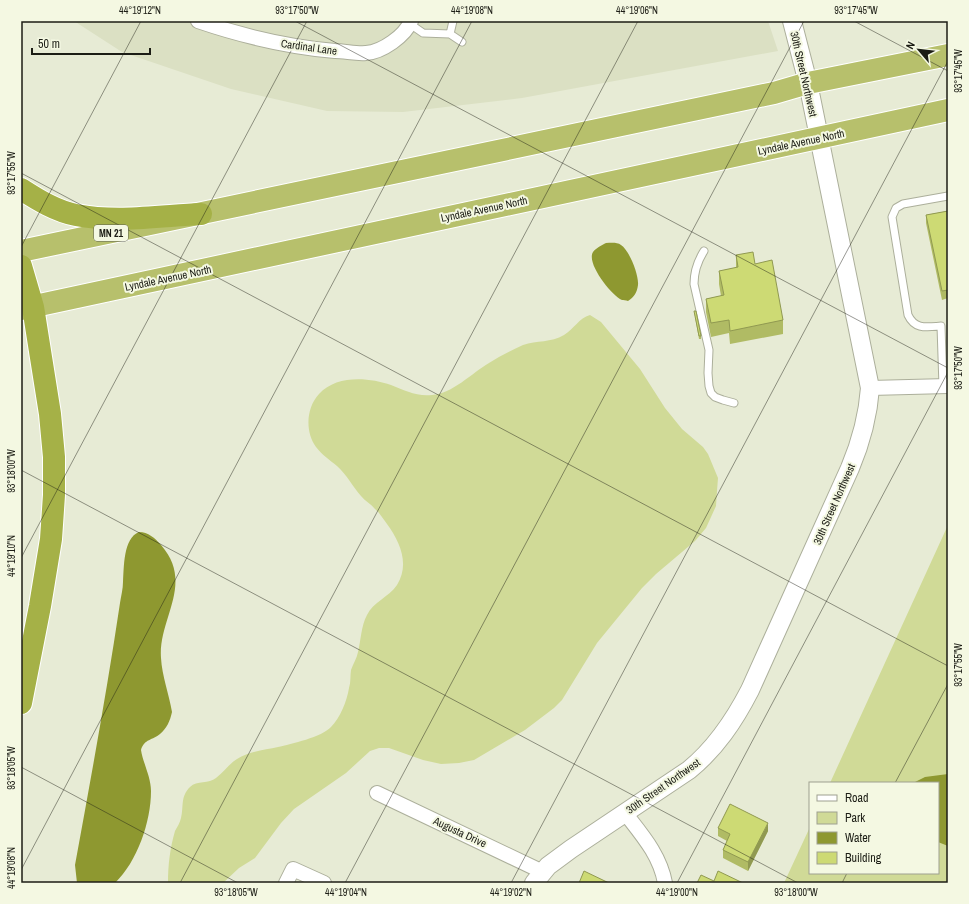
<svg xmlns="http://www.w3.org/2000/svg" width="969" height="904" viewBox="0 0 969 904" font-family="'Archivo Narrow',sans-serif">
<rect width="100%" height="100%" fill="#e7ebd5"/>
<path fill="#dbe0c3" d="M74,21H768L778,51L522,98L403,112L327,111L231,89L122,52Z"/>
<path fill="#d0da97" d="M590,315L601,322L640,369L665,408L682,429L703,447L708,454L718,478L717,491L716,506L706,528L695,541L656,574L642,588L597,643L562,700L554,708L525,730L474,760L459,763L441,764L423,760L389,748H379L370,751L346,773L294,809L281,823L255,858L239,868L223,883H168C168,865 170,848 175,831C177,827 180,823 181,818C184,806 180,797 190,787C197,780 209,784 216,778C224,772 229,764 237,759C249,751 265,750 278,747C291,744 322,737 331,727C340,718 347,701 349,688C351,682 350,676 351,670C353,664 357,658 358,652C361,640 361,626 367,615C373,602 389,597 397,585C410,564 400,542 387,524C383,519 380,513 375,509C371,504 365,501 361,496C353,487 347,475 337,466C330,460 322,455 316,447C305,432 306,408 319,394C336,375 368,377 391,385C404,390 417,397 432,395C452,394 472,373 489,363C500,356 512,350 523,345C537,340 551,343 564,335C574,329 579,318 590,315Z
M948,525V883H784L810,827V873H938V783H830Z"/>
<path fill="#8e9830" d="M606,243C611,243 617,242 621,245C630,251 639,276 638,285C637,293 634,297 628,301C626,300 623,300 622,300C611,295 586,263 593,252C596,248 602,245 606,243Z
M139,532C148,532 155,538 161,545C195,584 158,618 161,658C162,676 169,694 172,712C170,721 167,728 160,734C153,740 144,739 141,750C143,763 151,777 151,791C151,822 137,862 115,883H77L75,865C91,778 107,690 120,603C121,596 123,589 123,582C124,568 123,538 139,532Z
M948,774V846L938,842V783H913L925,777Z"/>
<g fill="none" stroke-linecap="round" stroke-linejoin="round">
<defs>
<path id="service" d="M410,24L423,33L450,34L462,42
M450,34L453,21
M704,251C697,262 694,271 694,284L709,350L708,373L709,386L711,393L715,397L723,400L734,403
M943,387L941,326C927,327 915,330 908,315L892,217L896,208L903,204L948,196"/>
<path id="minor" d="M198,21C242,36 289,47 335,51C345,51 356,54 366,53C382,52 405,36 411,21
M870,388L948,386
M377,793L543,872
M625,813C642,835 660,855 665,883
M286,883L293,869L324,883"/>
<path id="tertiary" d="M534,883L548,866L571,849L689,770C716,748 734,721 750,690L850,468C861,442 868,416 870,388L808,83L792,21"/>
<path id="trunk" d="M21,251L774,93L808,83L948,55
M21,309L948,110"/>
<path id="motorway" d="M21,189C38,200 56,211 76,215C117,223 160,216 201,214
M21,266L33,307L50,414L54,457V495L51,539L40,606L21,703"/>
</defs>
<use href="#service" stroke="#acaf9b" stroke-width="9"/>
<use href="#minor" stroke="#acaf9b" stroke-width="16"/>
<use href="#tertiary" stroke="#acaf9b" stroke-width="20"/>
<use href="#trunk" stroke="#fff" stroke-width="24"/>
<use href="#motorway" stroke="#fff" stroke-width="24"/>
<use href="#service" stroke="#fff" stroke-width="7"/>
<use href="#minor" stroke="#fff" stroke-width="14"/>
<use href="#tertiary" stroke="#fff" stroke-width="18"/>
<use href="#trunk" stroke="#b7c06c" stroke-width="22"/>
<use href="#motorway" stroke="#a5b147" stroke-width="22"/>
</g>
<path fill="#b0bb64" d="M948,211V298L942,300L926,223V215Z
M736,255L755,264L783,320V334L730,344L729,333L711,337L706,312V299L721,296L719,284V271L736,268Z
M694,311L701,336V339H699Z
M718,828L768,831L748,871L723,858V850L727,841L718,836Z"/>
<path fill="#909951" d="M768,823V831L748,871V862Z"/>
<path fill="#cdda74" stroke="#909951" d="M948,211V290L942,291L926,215Z
M753,252L755,264L772,260L783,320L730,331L729,320L711,323L706,299L724,295L719,271L738,267L736,255Z
M694,311H696L701,336H699Z
M730,804L768,823L748,862L723,850L730,834L718,828Z
M584,871L609,883H579Z
M718,871L743,883H697L701,875L714,881Z"/>
<path fill="none" stroke="#1c1d15" stroke-width="1" stroke-opacity="0.45" d="M295,21L948,368M854,21L948,71M21,173L948,666M21,247L141,21M21,470L798,883M21,558L307,21M21,767L238,883M895,783L948,684M21,870L472,21M180,883L638,21M345,883L804,21M511,883L948,61M677,883L948,372M842,883L847,873"/>
<g text-anchor="middle" stroke-width="4" stroke-linejoin="round" paint-order="stroke">
<rect fill="#f4f8e2" stroke="#5d5f52" stroke-width="1" x="94" y="225" width="34" height="16" rx="3"/>
<g font-size="10" font-weight="bold" fill="#1c1d15">
<text x="111" y="237">MN 21</text>
</g>
<g font-size="11" fill="#1c1d15" stroke="#f4f8e2">
<text transform="translate(309 47) rotate(8)" y="4">Cardinal Lane</text>
<text transform="translate(804 74) rotate(77)" y="4">30th Street Northwest</text>
<text transform="translate(801 142) rotate(-12)" y="4">Lyndale Avenue North</text>
<text transform="translate(484 209) rotate(-12)" y="4">Lyndale Avenue North</text>
<text transform="translate(168 278) rotate(-12)" y="4">Lyndale Avenue North</text>
<text transform="translate(834 504) rotate(-66)" y="4">30th Street Northwest</text>
<text transform="translate(663 786) rotate(-35)" y="4">30th Street Northwest</text>
<text transform="translate(460 832) rotate(25)" y="4">Augusta Drive</text>
</g>
</g>
<rect width="969" height="904" fill="none" stroke="#f4f8e2" stroke-width="44"/>
<rect x="809" y="782" width="130" height="92" fill="#f4f8e2" stroke="#9ea090"/>
<rect x="817" y="795" width="20" height="6" fill="#ffffff" stroke="#9ea090"/>
<text x="845" y="802" font-size="12" fill="#1c1d15">Road</text>
<rect x="817" y="812" width="20" height="12" fill="#d0da97" stroke="#9ea090"/>
<text x="845" y="822" font-size="12" fill="#1c1d15">Park</text>
<rect x="817" y="832" width="20" height="12" fill="#8e9830" stroke="#9ea090"/>
<text x="845" y="842" font-size="12" fill="#1c1d15">Water</text>
<rect x="817" y="852" width="20" height="12" fill="#cdda74" stroke="#9ea090"/>
<text x="845" y="862" font-size="12" fill="#1c1d15">Building</text>
<g transform="translate(919 50) rotate(298)" stroke="#f4f8e2" stroke-width="3" paint-order="stroke">
<path d="M0-3L7 15L0 10L-7 15Z" fill="#1c1d15"/>
<text y="-6" font-size="11" font-weight="bold" text-anchor="middle" fill="#1c1d15">N</text>
</g>
<path d="M32 48v6h118v-6" fill="none" stroke="#1c1d15" stroke-width="2"/>
<text x="38" y="48" font-size="12" fill="#1c1d15" stroke="#f4f8e2" stroke-width="3" paint-order="stroke">50 m</text>
<rect x="22" y="22" width="925" height="860" fill="none" stroke="#1c1d15" stroke-width="1.5"/>
<g font-size="10" text-anchor="middle" fill="#1c1d15">
<text x="140" y="14">44°19'12"N</text>
<text x="297" y="14">93°17'50"W</text>
<text x="472" y="14">44°19'08"N</text>
<text x="637" y="14">44°19'06"N</text>
<text x="856" y="14">93°17'45"W</text>
<text transform="translate(958 71) rotate(-90)" y="4">93°17'45"W</text>
<text transform="translate(11 173) rotate(-90)" y="4">93°17'55"W</text>
<text transform="translate(958 368) rotate(-90)" y="4">93°17'50"W</text>
<text transform="translate(11 471) rotate(-90)" y="4">93°18'00"W</text>
<text transform="translate(11 556) rotate(-90)" y="4">44°19'10"N</text>
<text transform="translate(958 665) rotate(-90)" y="4">93°17'55"W</text>
<text transform="translate(11 768) rotate(-90)" y="4">93°18'05"W</text>
<text transform="translate(11 868) rotate(-90)" y="4">44°19'08"N</text>
<text x="236" y="896">93°18'05"W</text>
<text x="346" y="896">44°19'04"N</text>
<text x="511" y="896">44°19'02"N</text>
<text x="677" y="896">44°19'00"N</text>
<text x="796" y="896">93°18'00"W</text>
</g>
</svg>
